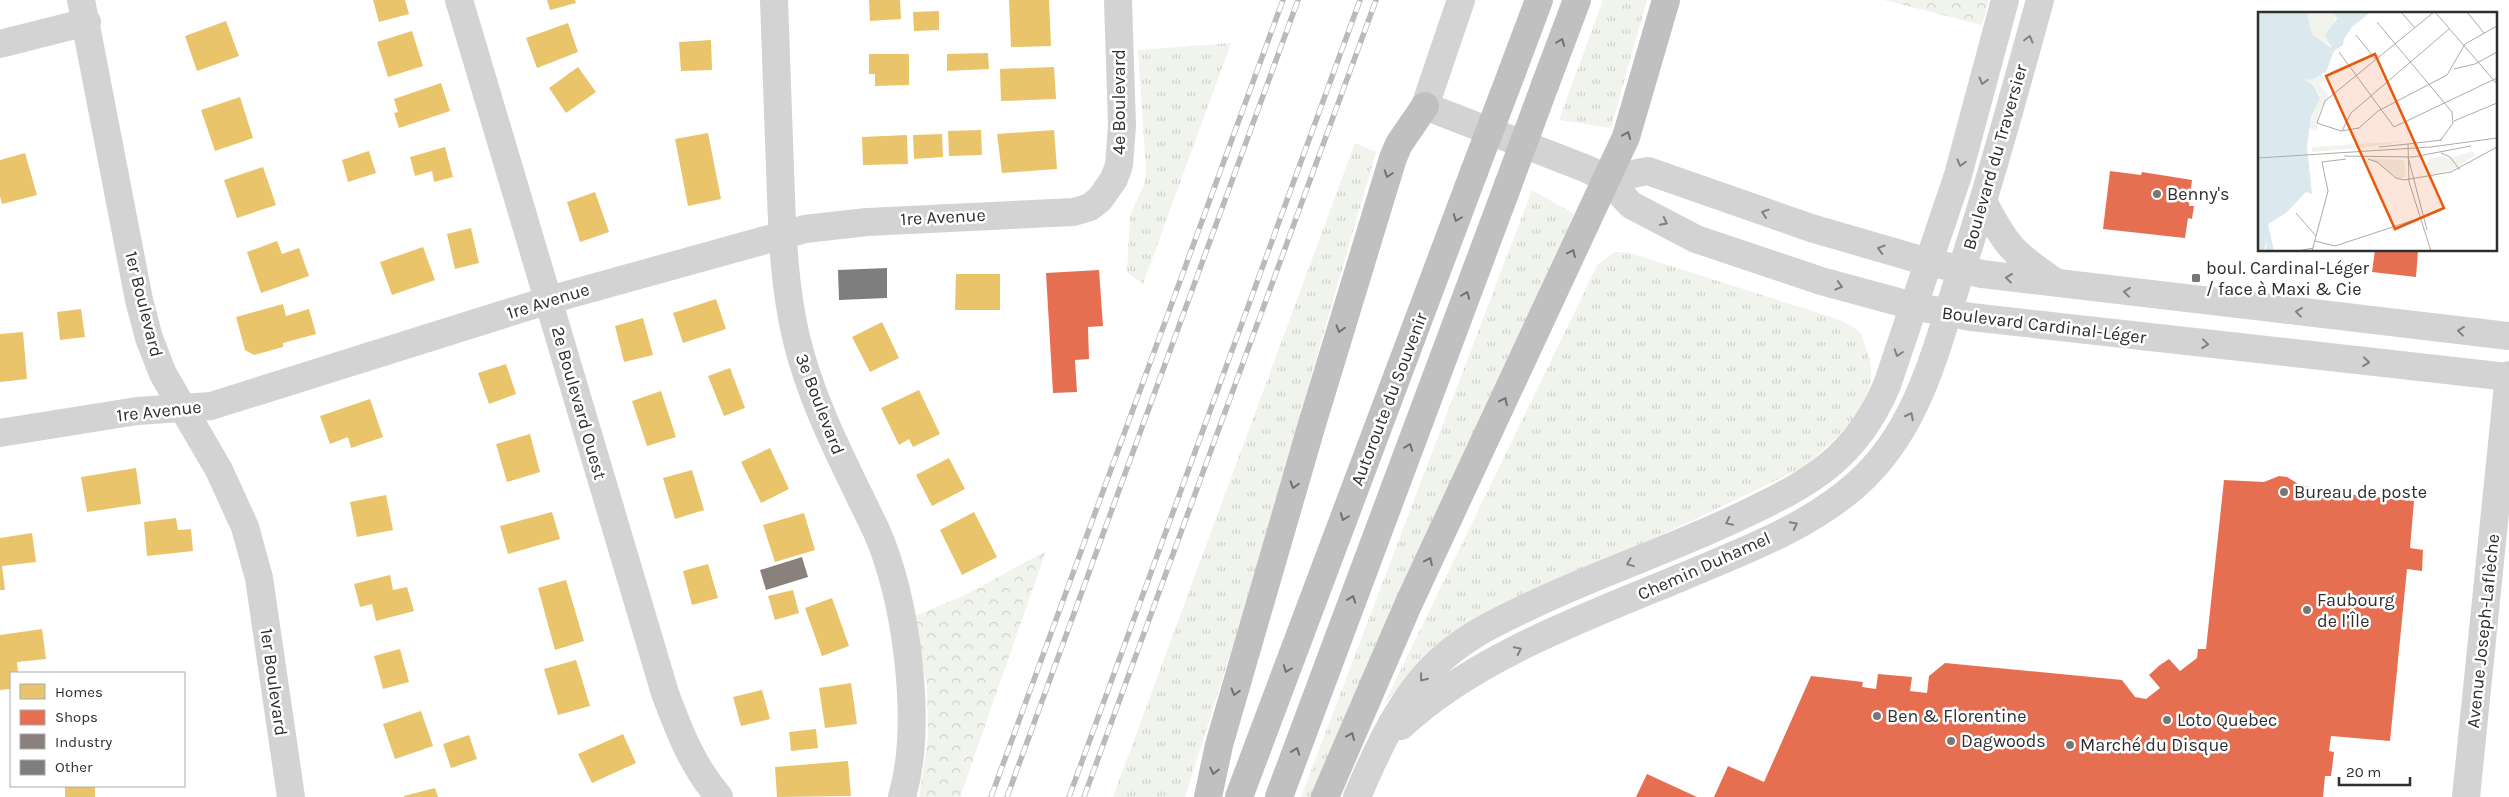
<svg xmlns="http://www.w3.org/2000/svg" width="2509" height="797" viewBox="0 0 2509 797" font-family="Karla,sans-serif">
<defs>
<pattern id="grass-tufts" width="24" height="20" patternUnits="userSpaceOnUse" patternTransform="scale(1.25)"><rect width="24" height="20" fill="#f1f3ed"/><path d="M3 7l-1-3M5 7V3M7 7l1-3M15 17l-1-3M17 17v-4M19 17l1-3" fill="none" stroke="#cfd1cc"/></pattern>
<pattern id="forest-crowns" width="20" height="18" patternUnits="userSpaceOnUse" patternTransform="scale(1.25)"><rect width="20" height="18" fill="#f1f3ed"/><path d="M2 6a3 3 0 1 1 6 0M12 15a3 3 0 1 1 6 0" fill="none" stroke="#cfd1cc"/></pattern>
</defs>
<rect width="100%" height="100%" fill="#fff"/>
<path fill="url(#grass-tufts)" d="M1603,0H1647L1611,128L1559,120Z
M1231,43L1143,284L1127,273L1130,215L1144,185L1146,170L1138,50Z
M1355,143L1376,152L1236,636L1185,797H1113Z
M1532,190L1574,214L1395,610L1316,797H1301Z
M1615,252L1630,253L1840,320C1846,323 1856,328 1860,333C1863,337 1865,346 1867,351C1886,401 1836,439 1802,468L1446,638L1384,704L1598,264Z"/>
<path fill="url(#forest-crowns)" d="M1884,0H1989L1982,25Z
M1046,551L960,797H919L928,738L927,687L913,617L965,595Z"/>
<path fill="#e9c46a" d="M373,0H405L409,14L379,22Z
M547,0H575L576,3L550,10Z
M869,0H900L901,19L870,21Z
M1009,0H1049L1051,46L1011,47Z
M939,11V30L914,31L913,12Z
M226,21L239,56L197,71L185,36Z
M568,23L578,52L537,68L526,38Z
M412,31L423,66L388,77L377,42Z
M711,40L712,70L681,71L679,42Z
M988,53L989,69L947,71V54Z
M869,54H909V85L875,86V74H869Z
M578,67L596,92L566,113L549,88Z
M1054,67L1056,99L1001,101L1000,69Z
M441,83L450,111L399,128L394,113L398,112L394,99Z
M240,97L253,138L215,151L201,110Z
M981,130L982,155L949,156L948,131Z
M1054,130L1057,169L1002,173L997,134Z
M708,133L721,199L688,206L675,139Z
M942,134L943,157L914,159L913,135Z
M907,135L908,164L863,165L862,137Z
M445,147L453,177L434,182L432,171L415,176L410,157Z
M369,151L376,173L348,182L342,160Z
M25,153L37,195L2,204L0,196V160Z
M263,167L276,205L237,218L224,180Z
M595,192L609,232L580,242L567,202Z
M471,228L479,263L455,269L447,234Z
M277,241L282,254L299,248L309,276L261,293L247,252Z
M423,247L435,280L392,295L380,262Z
M956,274H1000V310H955Z
M716,299L726,329L683,343L673,313Z
M283,304L286,316L309,309L316,334L283,343V347L254,355L245,350L236,317Z
M81,309L85,337L60,340L57,312Z
M643,318L653,355L624,362L615,326Z
M882,322L899,358L870,372L852,337Z
M23,332L27,379L0,382V334Z
M506,364L516,394L489,404L478,373Z
M730,368L745,408L724,416L708,376Z
M919,390L940,434L913,447L909,439L899,445L881,408Z
M661,391L676,437L647,446L632,401Z
M370,399L383,437L351,448L348,437L330,444L320,416Z
M530,434L540,472L507,482L496,444Z
M770,448L789,489L761,503L741,462Z
M949,458L965,489L932,506L916,475Z
M136,468L141,504L87,512L81,477Z
M692,470L704,510L675,519L663,478Z
M386,495L393,530L357,537L350,502Z
M552,512L560,539L508,554L500,526Z
M974,512L997,557L962,575L940,530Z
M804,513L815,550L775,562L763,525Z
M176,518L178,530L191,529L193,551L147,556L144,522Z
M32,533L36,562L2,566L5,590H0V538Z
M708,564L718,598L692,605L683,571Z
M390,575L393,590L407,587L414,611L376,621L372,604L360,607L354,584Z
M566,580L584,641L555,650L538,588Z
M793,590L799,613L775,620L768,596Z
M832,598L849,646L822,656L805,608Z
M42,629L46,659L17,662L18,673H11V689L0,690V635Z
M400,649L409,682L383,689L374,656Z
M576,660L590,706L558,715L544,669Z
M851,683L857,724L825,728L819,688Z
M762,690L770,719L741,726L733,697Z
M421,711L433,746L395,759L383,724Z
M816,729L818,748L791,751L789,732Z
M623,734L636,763L592,783L578,754Z
M469,735L477,759L451,768L443,744Z
M848,761L851,796L777,797L775,767Z
M65,786H95V797H65Z
M435,788L438,797H404V796Z"/>
<path fill="#e76f51" d="M2110,171L2141,175L2142,172L2192,180L2189,206H2194L2192,219L2188,218L2185,238L2103,229Z
M2375,250H2418L2416,277L2372,272Z
M1099,270L1103,326L1088,327L1089,359L1075,360L1077,392L1053,393L1046,273Z
M2279,476L2287,477L2300,485L2310,487L2309,490L2414,501L2410,548L2423,550L2422,571L2407,569L2390,741L2331,736L2329,751L2334,752L2331,776H2325L2323,797H1714L1728,766L1764,782L1811,676L1863,682L1862,687L1876,689L1878,674L1912,677L1910,691L1927,693L1929,676L1945,663L2122,680L2135,697L2146,699L2160,688L2149,675L2160,665L2169,659L2180,671L2197,658L2198,649H2206L2224,480L2264,482Z
M1647,774L1697,797H1636Z"/>
<path fill="#8a817c" d="M802,557L808,577L766,590L760,570Z"/>
<path fill="#7e7e7e" d="M887,268V298L839,300L838,270Z"/>
<g fill="none" stroke-linecap="round" stroke-linejoin="round">
<path stroke="#d3d3d3" stroke-width="28" d="M81,0L139,300L149,338L163,374L219,470L245,527L259,578L291,797
M459,0L665,693C679,731 692,765 719,797
M774,0C776,56 778,113 780,169C782,224 783,282 796,337C812,405 846,467 876,530C907,598 923,725 902,797
M1461,0L1425,106L1587,169L1607,179L1631,205L1696,239L1821,281L1913,306L1971,317L2509,377
M0,44L87,22
M1607,179L1648,171L1811,228L1928,262L1982,274L2509,336
M1984,203C2006,246 2014,254 2054,281
M0,433L137,411L211,406L549,300L805,229L867,222L1074,212L1090,207L1100,199L1114,179L1119,165L1122,126L1118,0
M1401,726C1476,656 1589,616 1682,577C1741,552 1808,528 1857,484C1919,429 1936,348 1961,271C1990,182 2015,91 2040,0
M1357,797C1377,750 1404,690 1444,657C1469,635 1498,621 1528,607C1598,573 1673,549 1743,515C1772,501 1802,487 1828,466C1855,444 1874,416 1887,385L1958,175L2005,0
M2466,797L2509,375"/>
<path stroke="#c0c0c0" stroke-width="28" d="M1512,72L1539,0
M1545,85L1577,0
M1208,797L1219,745L1312,424L1393,158L1399,144L1425,106
M1239,797L1474,172
M1279,797L1508,185
M1325,797L1408,605L1626,137L1666,0"/>
<defs>
<path id="rail" d="M991,797L1283,0
M1007,797L1298,0
M1069,797L1360,0
M1084,797L1376,0"/>
</defs>
<use href="#rail" stroke="#bababa" stroke-width="5.5"/>
<use href="#rail" stroke="#fff" stroke-width="4" stroke-dasharray="11" stroke-linecap="butt"/>
<path stroke="#c0c0c0" stroke-width="28" d="M1474,172L1512,72
M1508,185L1545,85"/>
</g>
<defs><path id="oneway-chevron" d="M-2-3.5L2.5 0L-2 3.5" fill="none" stroke-width="1.6" stroke-linecap="round" stroke-linejoin="round" transform="scale(1.25)"/></defs>
<g stroke="#808080">
<use href="#oneway-chevron" transform="translate(2029 39) rotate(-75)"/>
<use href="#oneway-chevron" transform="translate(1983 81) rotate(105)"/>
<use href="#oneway-chevron" transform="translate(1961 163) rotate(105)"/>
<use href="#oneway-chevron" transform="translate(1765 213) rotate(-162)"/>
<use href="#oneway-chevron" transform="translate(1664 222) rotate(27)"/>
<use href="#oneway-chevron" transform="translate(1881 249) rotate(-164)"/>
<use href="#oneway-chevron" transform="translate(2009 278) rotate(-173)"/>
<use href="#oneway-chevron" transform="translate(1839 286) rotate(16)"/>
<use href="#oneway-chevron" transform="translate(2127 292) rotate(-173)"/>
<use href="#oneway-chevron" transform="translate(2299 312) rotate(-173)"/>
<use href="#oneway-chevron" transform="translate(2461 331) rotate(-173)"/>
<use href="#oneway-chevron" transform="translate(2205 344) rotate(6)"/>
<use href="#oneway-chevron" transform="translate(1898 353) rotate(108)"/>
<use href="#oneway-chevron" transform="translate(2366 362) rotate(6)"/>
<use href="#oneway-chevron" transform="translate(1910 416) rotate(-63)"/>
<use href="#oneway-chevron" transform="translate(1729 522) rotate(154)"/>
<use href="#oneway-chevron" transform="translate(1794 525) rotate(-27)"/>
<use href="#oneway-chevron" transform="translate(1630 563) rotate(158)"/>
<use href="#oneway-chevron" transform="translate(1518 650) rotate(-26)"/>
<use href="#oneway-chevron" transform="translate(1423 678) rotate(128)"/>
</g>
<g stroke="#707070">
<use href="#oneway-chevron" transform="translate(1561 42) rotate(-69)"/>
<use href="#oneway-chevron" transform="translate(1627 135) rotate(-68)"/>
<use href="#oneway-chevron" transform="translate(1388 174) rotate(108)"/>
<use href="#oneway-chevron" transform="translate(1457 218) rotate(111)"/>
<use href="#oneway-chevron" transform="translate(1572 253) rotate(-65)"/>
<use href="#oneway-chevron" transform="translate(1466 295) rotate(-69)"/>
<use href="#oneway-chevron" transform="translate(1340 329) rotate(106)"/>
<use href="#oneway-chevron" transform="translate(1504 401) rotate(-65)"/>
<use href="#oneway-chevron" transform="translate(1409 447) rotate(-69)"/>
<use href="#oneway-chevron" transform="translate(1294 485) rotate(106)"/>
<use href="#oneway-chevron" transform="translate(1344 517) rotate(111)"/>
<use href="#oneway-chevron" transform="translate(1429 561) rotate(-65)"/>
<use href="#oneway-chevron" transform="translate(1352 599) rotate(-70)"/>
<use href="#oneway-chevron" transform="translate(1287 669) rotate(111)"/>
<use href="#oneway-chevron" transform="translate(1235 692) rotate(106)"/>
<use href="#oneway-chevron" transform="translate(1351 736) rotate(-67)"/>
<use href="#oneway-chevron" transform="translate(1296 751) rotate(-70)"/>
<use href="#oneway-chevron" transform="translate(1214 771) rotate(103)"/>
</g>
<g fill="#777" stroke="#fff" stroke-width="2">
<circle cx="2157" cy="194" r="5"/>
<rect x="2191" y="273" width="10" height="10" rx="2.5"/>
<circle cx="2284" cy="492" r="5"/>
<circle cx="2307" cy="610" r="5"/>
<circle cx="1877" cy="716" r="5"/>
<circle cx="2167" cy="720" r="5"/>
<circle cx="1951" cy="741" r="5"/>
<circle cx="2070" cy="745" r="5"/>
</g>
<g text-anchor="middle" stroke-width="5" stroke-linejoin="round" paint-order="stroke">
<g font-size="18" fill="#2e2e2e" stroke="#fff">
<text transform="translate(1119 102) rotate(-90)" y="6">4e Boulevard</text>
<text transform="translate(1995 157) rotate(-74)" y="6">Boulevard du Traversier</text>
<text transform="translate(943 217) rotate(-3)" y="6">1re Avenue</text>
<text transform="translate(548 301) rotate(-17)" y="6">1re Avenue</text>
<text transform="translate(144 304) rotate(76)" y="6">1er Boulevard</text>
<text transform="translate(2044 325) rotate(7)" y="6">Boulevard Cardinal-Léger</text>
<text transform="translate(1389 399) rotate(-69)" y="6">Autoroute du Souvenir</text>
<text transform="translate(579 403) rotate(74)" y="6">2e Boulevard Ouest</text>
<text transform="translate(820 404) rotate(69)" y="6">3e Boulevard</text>
<text transform="translate(159 411) rotate(-6)" y="6">1re Avenue</text>
<text transform="translate(1704 566) rotate(-24)" y="6">Chemin Duhamel</text>
<text transform="translate(2483 631) rotate(-84)" y="6">Avenue Joseph-Laflèche</text>
<text transform="translate(274 682) rotate(82)" y="6">1er Boulevard</text>
</g>
<g font-size="18" fill="#2e2e2e" stroke="#fff" text-anchor="start">
<text x="2167" y="200">Benny's</text>
<text x="2206" y="274">boul. Cardinal-Léger<tspan x="2206" dy="21">/ face à Maxi &amp; Cie</tspan></text>
<text x="2294" y="498">Bureau de poste</text>
<text x="2317" y="606">Faubourg<tspan x="2317" dy="21">de l’Île</tspan></text>
<text x="1887" y="722">Ben &amp; Florentine</text>
<text x="2177" y="726">Loto Quebec</text>
<text x="1961" y="747">Dagwoods</text>
<text x="2080" y="751">Marché du Disque</text>
</g>
</g>
<g transform="translate(2258 12)">
<rect width="239" height="239" fill="#fff"/>
<path d="M64,63L67,69L61,72L71,84L60,101L59,119L52,117V112L62,84L57,74L46,67ZM146,129L112,135L54,140V135ZM112,146L146,148L148,165L141,167Z" fill="#f1f3ed"/>
<path d="M49,0H76L79,3L74,16L75,35L54,22ZM215,139L217,143L197,157L170,164L168,152L172,146L184,144L190,147Z" fill="#f1f3ed"/>
<path d="M0,0H49L54,22L74,36L67,23L79,7L76,0H113L94,15L86,27L85,33L76,39L68,60L53,68L46,67L56,74L62,86L53,106L49,134L54,182L48,180L28,201L10,212L16,239H8L9,228L6,239H0Z" fill="#dbe9ef"/>
<path fill="none" stroke="#ababab" stroke-width="1" d="M143,0L157,16M176,0L67,89L59,111L83,119L101,116L120,99L189,63L207,32L239,14M177,0L239,72M209,0L226,21M119,10L194,100L195,111L182,129M98,23L118,48M81,40L136,115L239,66M196,57L217,52L239,40M196,109L239,91M84,119L93,101L191,17M121,135L150,132M183,141L192,145L202,158M86,144L155,145L213,134M150,145L169,218M0,146L173,135L239,126M110,147L119,150L138,166L146,168L193,160L239,135M38,201L58,224M57,229L77,234L165,205M40,239L55,236M54,239L70,179L64,150L88,147M173,239L151,170L150,132L184,128"/>
<path fill="#e8590c" fill-opacity="0.15" stroke="#e8590c" stroke-width="2.5" d="M117,42L186,196L137,217L68,64Z"/>
<rect width="239" height="239" fill="none" stroke="#2e2e2e" stroke-width="2.5"/>
</g>
<rect x="10" y="672" width="175" height="115" fill="#ffffff" stroke="#ababab"/>
<rect x="20" y="684" width="25" height="15" fill="#e9c46a" stroke="#ababab"/>
<text x="55" y="697" font-size="15" fill="#2e2e2e">Homes</text>
<rect x="20" y="710" width="25" height="15" fill="#e76f51" stroke="#ababab"/>
<text x="55" y="722" font-size="15" fill="#2e2e2e">Shops</text>
<rect x="20" y="734" width="25" height="15" fill="#8a817c" stroke="#ababab"/>
<text x="55" y="747" font-size="15" fill="#2e2e2e">Industry</text>
<rect x="20" y="760" width="25" height="15" fill="#7e7e7e" stroke="#ababab"/>
<text x="55" y="772" font-size="15" fill="#2e2e2e">Other</text>
<path d="M2339 777v8h71v-8" fill="none" stroke="#2e2e2e" stroke-width="2.5"/>
<text x="2346" y="777" font-size="15" fill="#2e2e2e" stroke="#ffffff" stroke-width="4" paint-order="stroke">20 m</text>
</svg>
